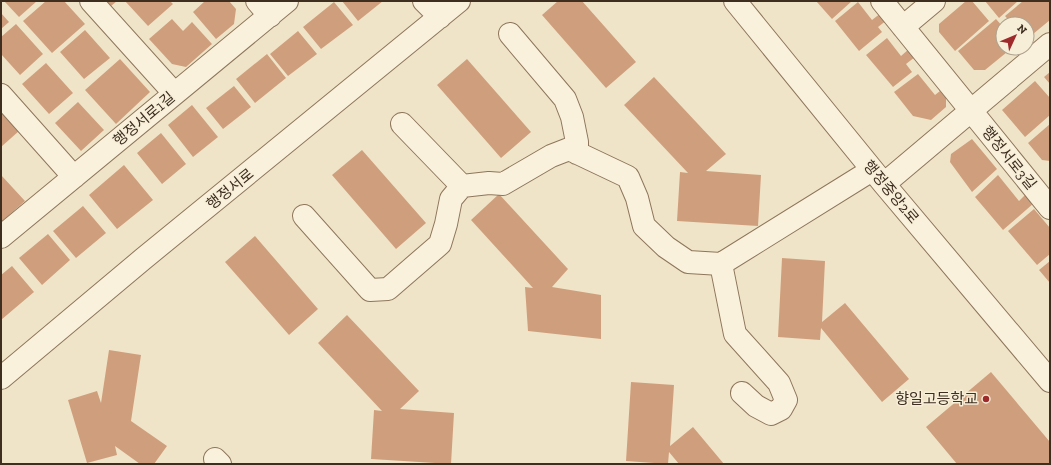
<svg xmlns="http://www.w3.org/2000/svg" width="1051" height="465" viewBox="0 0 1051 465" font-family="'Zilla Slab','Noto Sans KR',serif">
<rect width="100%" height="100%" fill="#f0e4c8"/>
<path fill="#cf9f7d" d="M4,1H37L19,17Z
M46,1H64L85,24L52,53L23,21Z
M106,1H117L111,6Z
M125,1H170L173,4L148,26Z
M205,1H229L236,9L234,24L216,39L193,12Z
M342,1H383L358,21Z
M558,1H582L636,62L606,88L542,15Z
M816,1H852L832,19Z
M966,1H972L989,21L955,51L939,32V24Z
M985,1H1018L999,18Z
M1023,1H1050V20L1027,39V24H1012L1005,16Z
M334,2L353,25L321,49L303,27Z
M858,2L872,20L881,13L887,20L878,27L882,32L859,51L835,21Z
M1,13L9,22L1,29Z
M172,19L183,31L192,22L212,44L186,67L172,64L149,39Z
M996,19L1003,27V48H1012L985,70H974L958,51Z
M16,24L43,54L20,75L1,54V37Z
M85,30L110,58L84,79L60,52Z
M298,31L317,54L288,76L270,54Z
M887,38L901,56L909,49L915,57L906,64L912,72L893,87L866,55Z
M267,54L286,78L255,103L236,79Z
M120,59L150,92L116,124L85,90Z
M467,59L531,132L501,158L437,85Z
M46,63L73,93L49,114L22,84Z
M1050,72V84L1044,77Z
M918,74L935,95L940,91L946,98V107L931,120L913,116L894,92Z
M654,77L726,154L706,171L761,175L758,226L677,221L680,172L688,173L624,105Z
M1035,81L1050,98V115L1025,137L1002,110Z
M234,86L251,107L223,129L206,108Z
M78,102L104,130L81,151L55,123Z
M192,105L218,137L193,157L168,125Z
M1,111L19,131L1,147Z
M1050,124V161L1042,160L1028,143Z
M161,133L186,164L162,184L137,153Z
M972,139L997,169L972,192L950,162L951,154Z
M362,150L426,223L396,249L332,175Z
M124,165L153,200L117,229L89,195Z
M1,175L25,201L1,222Z
M998,175L1019,201L1026,194L1034,203L1003,230L975,197Z
M499,194L568,269L552,287L601,295V339L528,331L525,287L533,288L471,220Z
M83,206L106,233L76,258L53,231Z
M1034,209L1050,228V254L1037,265L1008,231Z
M48,234L70,260L42,285L19,258Z
M255,236L318,309L289,335L225,262Z
M782,258L825,261L822,322L845,303L909,379L882,402L821,328L820,340L778,337Z
M1050,261V283L1039,270Z
M12,266L34,292L1,320V275Z
M347,315L419,391L400,409L454,413L451,464L371,459L374,410L382,411L318,343Z
M109,350L141,355L131,421L167,446L154,464H140L115,446L117,455L87,463L68,400L97,391L101,403Z
M991,372L1050,442V464H957L926,427Z
M631,382L674,385L670,446L693,427L724,464H679L669,452L668,464L626,461Z"/>
<g fill="none" stroke-linecap="round" stroke-linejoin="round">
<defs>
<path id="minor" d="M91,1L174,93
M257,1L270,16
M424,1L440,17
M735,1L884,184L1050,381
M882,1L1050,208
M903,27L934,1
M510,34L565,99L572,117L577,142V153
M1,95L74,177
M402,124L462,186
M884,184L1050,44
M304,216L370,290L388,289L440,244L446,224L451,199L462,186L489,183L503,184L551,156L569,149L628,177L637,198L644,226L666,247L688,262L721,264L872,170
M1,237L287,1
M721,264L735,334L779,383L786,400L781,409L771,414L756,406L742,393
M1,378L143,259L459,1
M215,459L220,464"/>
</defs>
<use href="#minor" stroke="#8d765c" stroke-width="24"/>
<use href="#minor" stroke="#faf1dc" stroke-width="22"/>
</g>
<circle fill="#9e2a2b" stroke="#f7eed8" stroke-width="1.5" cx="986" cy="399" r="4"/>
<g text-anchor="middle" stroke-width="3" stroke-linejoin="round" paint-order="stroke">
<g font-size="15" fill="#3d2e20" stroke="#f7eed8">
<text transform="translate(144 119) rotate(-40)" y="5">행정서로1길</text>
<text transform="translate(1009 158) rotate(51)" y="5">행정서로3길</text>
<text transform="translate(230 189) rotate(-39)" y="5">행정서로</text>
<text transform="translate(891 192) rotate(50)" y="5">행정중앙2로</text>
</g>
<g font-size="15" fill="#3d2e20" stroke="#f7eed8" text-anchor="end">
<text x="978" y="404">향일고등학교</text>
</g>
</g>
<rect width="1051" height="465" fill="none" stroke="#3d2e20" stroke-width="4"/>
<g transform="translate(1015 36) rotate(46)"><circle r="19" fill="#f7eed8" stroke="#ada18e"/>
<path d="M0-3L7 15L0 10L-7 15Z" fill="#9e2a2b"/>
<text y="-6" font-size="11" font-weight="bold" text-anchor="middle" fill="#3d2e20">N</text>
</g>
</svg>
